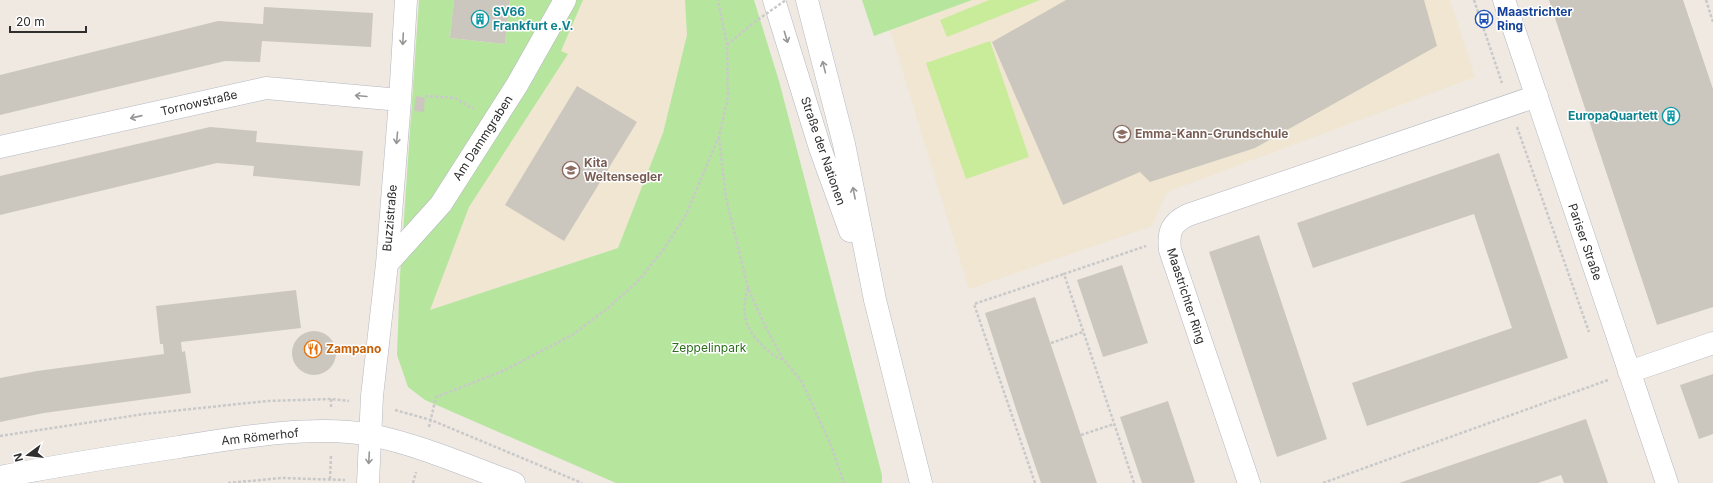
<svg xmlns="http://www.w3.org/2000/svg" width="1713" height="483" viewBox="0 0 1713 483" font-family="Inter,sans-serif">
<rect width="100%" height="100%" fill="#efe9e1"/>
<path fill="#f0e6d1" d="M583,0H685L687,35L663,133L618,248L429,310L469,207L568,54L561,52Z
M972,0H1450L1475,77L1167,192L1152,226L969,289L890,30Z"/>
<path fill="#b6e59e" d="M419,0H454L450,38L505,44L510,0H583L561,51L568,54L469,207L430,310L618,248L663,133L687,35L685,0H754L779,81L882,475V483H616L425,400L408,387L397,355L400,276Z
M862,0H972L874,36Z"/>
<path fill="#c9ec9a" d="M989,0H1040L947,37L940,20Z
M990,41L1029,157L966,179L926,63Z"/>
<path fill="#cbc7bf" d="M454,0H510L505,44L450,38Z
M1066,0H1424L1437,46L1255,148L1150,182L1140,172L1063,205L992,42Z
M1549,0H1683L1713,89V307L1657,325Z
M264,7L373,13L371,47L262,41L260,62L225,61L0,115V75L218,21L263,24Z
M577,86L637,122L564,241L505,205Z
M416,96L425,98L424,112L414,111Z
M210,127L257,131L256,142L363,151L360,186L253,176L254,166L217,163L0,215V176Z
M1499,153L1568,358L1367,426L1352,383L1512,328L1474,214L1313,268L1297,223Z
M1259,235L1327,439L1277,457L1209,252Z
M1122,265L1148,343L1103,357L1077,280Z
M296,290L301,328L181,342L182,352L185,351L191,393L44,413L0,422V378L37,371L164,354L163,344H160L156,306Z
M1035,297L1097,483H1041L1016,409L985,313Z
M292 353a22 22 0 1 1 44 0a22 22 0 1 1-44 0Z
M1713,374V434L1699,439L1680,385Z
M1168,401L1195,482L1193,483H1142L1120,417Z
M1586,419L1608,483H1564L1561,475L1538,483H1399Z"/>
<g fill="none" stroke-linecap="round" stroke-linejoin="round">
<defs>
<path id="minor" d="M774,0L820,148L850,231
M807,0L844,144L875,300L921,483
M1504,0L1667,483
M0,147L266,88L400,100
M387,264L441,204L517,85L565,0
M1629,372L1713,343
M368,483L372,396L387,264L400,100L406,0
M1249,483L1170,250C1168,232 1171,223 1188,215L1537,96"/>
<path id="secondary" d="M0,477C59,465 119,456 179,447C236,438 315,424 371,435C420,445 467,466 514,483"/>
</defs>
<use href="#minor" stroke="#b4b7c1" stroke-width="23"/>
<use href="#secondary" stroke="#b4b7c1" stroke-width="23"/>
<path stroke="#c9c9c9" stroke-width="2.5" stroke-dasharray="3 2" stroke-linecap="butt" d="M1474,0L1502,83
M1706,0L1713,22
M425,96L455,98L473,109
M1517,127L1589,332
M719,138L726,198L748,288L765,326L783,359L802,382L832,448L844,483
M748,288C739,315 747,332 767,350C772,354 778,359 783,359
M1051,343L1083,332
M331,399V408
M395,410L431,420L582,483
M429,427L436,397L503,371L572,335L608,308L638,281L663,250L686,215L719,136L728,97L727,45L718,0
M1081,435L1114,424
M0,436L144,414L267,401L331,399L349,401
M330,479L331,455
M228,483L282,478L345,480
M413,483L416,472
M1035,483L974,304L1064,274
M1134,483L1064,274L1146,246
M1323,483L1608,380"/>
<use href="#minor" stroke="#fff" stroke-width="22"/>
<use href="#secondary" stroke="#fff" stroke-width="22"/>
<path stroke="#c9c9c9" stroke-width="2.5" stroke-dasharray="3 2" stroke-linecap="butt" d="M727,45L753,23L786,0"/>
</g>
<defs><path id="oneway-shaft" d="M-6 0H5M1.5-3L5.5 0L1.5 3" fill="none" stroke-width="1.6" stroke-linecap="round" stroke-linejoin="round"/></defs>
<g stroke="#969696">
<use href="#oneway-shaft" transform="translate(786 37) rotate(73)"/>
<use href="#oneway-shaft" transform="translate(403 39) rotate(93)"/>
<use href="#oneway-shaft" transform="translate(824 67) rotate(-104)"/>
<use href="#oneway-shaft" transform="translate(361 96) rotate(-175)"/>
<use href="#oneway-shaft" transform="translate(136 117) rotate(167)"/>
<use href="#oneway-shaft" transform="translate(397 138) rotate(95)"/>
<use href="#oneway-shaft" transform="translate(854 193) rotate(-101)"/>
<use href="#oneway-shaft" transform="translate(369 458) rotate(93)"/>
</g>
<defs>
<symbol id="building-ring" viewBox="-11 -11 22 22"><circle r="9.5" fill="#fff" stroke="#0f9aa8" stroke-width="1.5"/><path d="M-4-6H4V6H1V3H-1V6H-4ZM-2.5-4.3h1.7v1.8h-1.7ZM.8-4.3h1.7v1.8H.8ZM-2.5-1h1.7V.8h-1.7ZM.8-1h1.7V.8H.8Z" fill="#0f9aa8"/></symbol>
<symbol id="bus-ring" viewBox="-11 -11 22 22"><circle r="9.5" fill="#fff" stroke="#1a4fb4" stroke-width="1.5"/><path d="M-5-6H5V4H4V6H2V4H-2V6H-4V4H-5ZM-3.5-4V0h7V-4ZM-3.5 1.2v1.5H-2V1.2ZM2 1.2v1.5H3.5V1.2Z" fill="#1a4fb4"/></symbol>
<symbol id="school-ring" viewBox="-11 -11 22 22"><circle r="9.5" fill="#fff" stroke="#8d6e63" stroke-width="1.5"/><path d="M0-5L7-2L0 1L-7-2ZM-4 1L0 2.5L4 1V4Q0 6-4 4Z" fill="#8d6e63"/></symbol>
<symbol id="restaurant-ring" viewBox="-11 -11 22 22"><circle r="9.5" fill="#fff" stroke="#e8710a" stroke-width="1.5"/><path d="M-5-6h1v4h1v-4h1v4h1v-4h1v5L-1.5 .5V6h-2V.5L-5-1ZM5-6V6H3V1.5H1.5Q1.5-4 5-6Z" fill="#e8710a"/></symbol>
</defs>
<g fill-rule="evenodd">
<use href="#building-ring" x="470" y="9" width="20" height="20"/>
<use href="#bus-ring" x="1474" y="9" width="20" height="20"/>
<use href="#building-ring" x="1661" y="106" width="20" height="20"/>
<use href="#school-ring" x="1112" y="124" width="20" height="20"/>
<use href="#school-ring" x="561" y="160" width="20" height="20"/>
<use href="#restaurant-ring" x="303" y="339" width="20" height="20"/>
</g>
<g text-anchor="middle" stroke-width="3" stroke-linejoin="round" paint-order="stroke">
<g font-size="12" font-weight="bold" fill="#0d838f" stroke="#fff" text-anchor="start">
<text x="493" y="16">SV66<tspan x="493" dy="14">Frankfurt e.V.</tspan></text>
<text x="1658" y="120" text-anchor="end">EuropaQuartett</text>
</g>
<g font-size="12" font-weight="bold" fill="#164399" stroke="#fff" text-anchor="start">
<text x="1497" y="16">Maastrichter<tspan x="1497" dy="14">Ring</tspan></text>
</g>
<g font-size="12" fill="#2e2e2e" stroke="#fff">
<text transform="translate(199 103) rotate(-13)" y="4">Tornowstraße</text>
<text transform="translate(483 138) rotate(-57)" y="4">Am Dammgraben</text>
<text transform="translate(823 151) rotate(71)" y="4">Straße der Nationen</text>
<text transform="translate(390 218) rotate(-85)" y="4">Buzzistraße</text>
<text transform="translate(1585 242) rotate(71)" y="4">Pariser Straße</text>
<text transform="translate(1186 296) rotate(72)" y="4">Maastrichter Ring</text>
<text transform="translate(260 437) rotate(-6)" y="4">Am Römerhof</text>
</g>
<g font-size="12" font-weight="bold" fill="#785e54" stroke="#fff" text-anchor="start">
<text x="1135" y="138">Emma-Kann-Grundschule</text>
<text x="584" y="167">Kita<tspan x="584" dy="14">Weltensegler</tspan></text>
</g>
<g font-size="12" fill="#2c6e1b" stroke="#fff">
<text x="709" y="352">Zeppelinpark</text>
</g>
<g font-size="12" font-weight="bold" fill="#c56008" stroke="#fff" text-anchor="start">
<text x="326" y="353">Zampano</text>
</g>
</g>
<g transform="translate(28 455) rotate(255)" stroke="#ffffff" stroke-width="3" paint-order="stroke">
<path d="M0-3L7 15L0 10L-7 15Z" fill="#2e2e2e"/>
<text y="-6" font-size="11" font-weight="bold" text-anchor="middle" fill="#2e2e2e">N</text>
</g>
<path d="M10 26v6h76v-6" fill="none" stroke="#2e2e2e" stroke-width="2"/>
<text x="16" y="26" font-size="12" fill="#2e2e2e" stroke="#ffffff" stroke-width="3" paint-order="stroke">20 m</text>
</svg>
